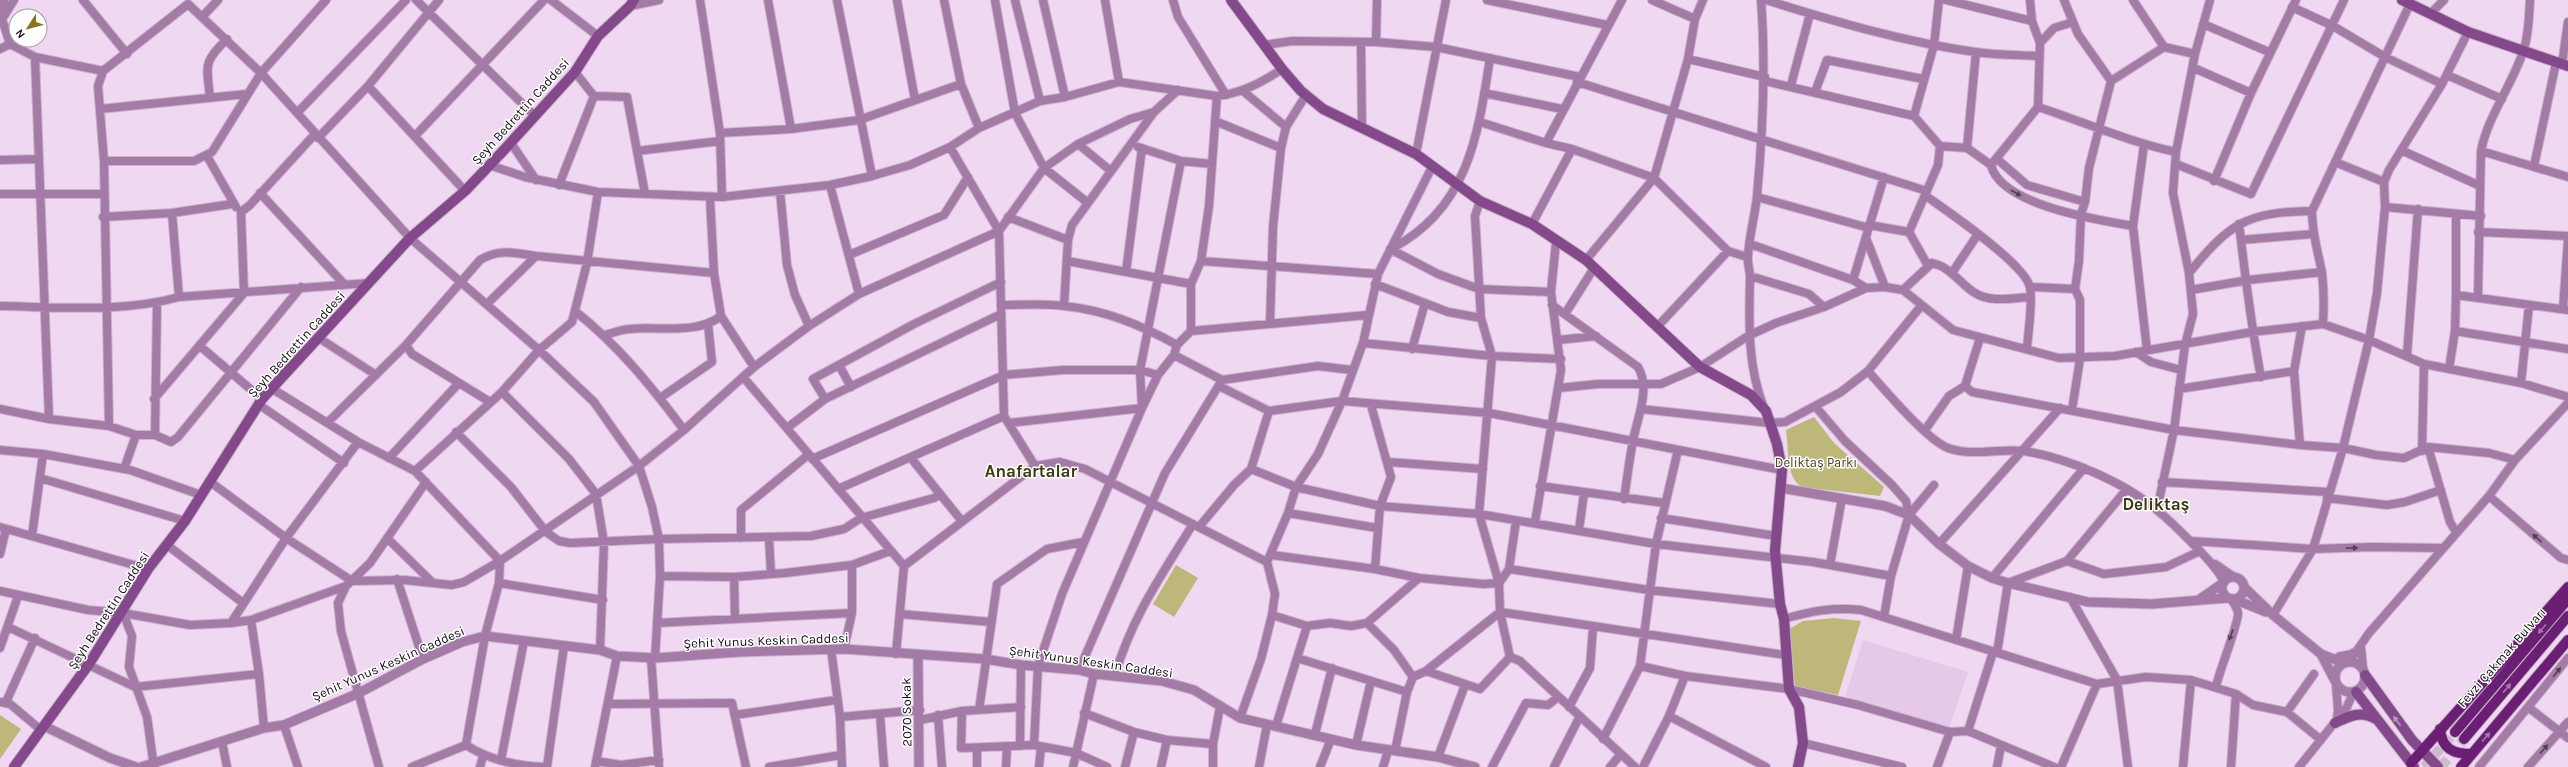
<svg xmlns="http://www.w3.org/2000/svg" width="2568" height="767" viewBox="0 0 2568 767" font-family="Karla,sans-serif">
<rect width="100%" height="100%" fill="#f0d8f2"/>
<path fill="#e6c9e9" d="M1863,640L1968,672L1949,728L1845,697Z"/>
<path fill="#beb77a" d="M1814,417L1834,443L1884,487L1880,496L1802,487C1785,477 1789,448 1786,430Z
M1176,565L1198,578L1174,617L1153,604Z
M1834,618L1861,621L1838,695L1795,686L1789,629L1803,621Z
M0,715L21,729L0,759Z"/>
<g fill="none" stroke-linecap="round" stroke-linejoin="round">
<path stroke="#cfbad1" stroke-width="10" stroke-dasharray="10 5" stroke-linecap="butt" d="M2424,767L2455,732
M2441,767L2464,739"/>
<defs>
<path id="minor" d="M4,0V14
M83,0L127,54
M416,0L535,116
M551,0L598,36
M700,0L720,133L722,197
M768,0L791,129
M837,0L872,176
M897,0L915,100
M944,0L961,84L979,128
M995,0L1015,113L1044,168L1088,203
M1015,0L1040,101
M1043,0L1065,97
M1105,0L1119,82
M1173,0L1178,17L1226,95
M1487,0L1607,25
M1652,0L1695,19
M1761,0C1766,66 1763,131 1757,196C1755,216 1749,236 1748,256C1747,263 1750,270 1750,277C1749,322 1747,365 1764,408
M1766,0C1833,21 1904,42 1975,52C1996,55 2017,55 2038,56
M1946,0L2032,21
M2030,0L2032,21L2040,43
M2064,0L2078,34L2111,81L2089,168L2085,202L2081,214L2079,261L2075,289L2080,300V359L2072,410
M2133,0L2164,47L2195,54
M630,6L659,0
M2292,7L2333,26L2385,57L2442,84
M2431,13L2444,0
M202,17L218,0
M2203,24L2269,52
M1376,42L1377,0
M1361,43L1362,128
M10,44L2,19L14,0
M1264,45L1292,41L1376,42L1436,47L1580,77
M0,49L10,44L35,57L103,71L188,4L261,73L410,238L539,350L594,402L639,466L652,507L659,539L660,576L655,658
M1688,59L1765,77
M2562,64L2568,22
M2194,68L2251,93
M575,72L594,96
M2447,75L2502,99
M1765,81L1914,116L1940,146L1938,165L1909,232L1927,264C1945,260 1961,285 1975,293C1991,303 2012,298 2030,297
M2111,81L2164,47
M1577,82L1927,191
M1791,85L1810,14
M368,86L465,191
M1243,91L1286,127
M1815,92L1827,60L1923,79
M1484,93L1562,109
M210,98C207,66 202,63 227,39
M2038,107C2084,122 2129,142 2176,152
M100,109L247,94
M297,113L406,0
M1914,116L1934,45L1939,0
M1215,121L1281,148
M1480,122L1546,143L1572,149L1654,178L1728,251
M720,133L791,129L859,120L961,84
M415,136L544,0
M318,138L368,86L439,0
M511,143L536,180
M1546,143L1622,0
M1078,144L1111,171
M2144,145L2133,226L2147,350
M1940,146L1967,148L1991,165C2000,205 2098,220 2133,226
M1138,147L1181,161L1212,164
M1967,148L1976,52
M637,151L720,141
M2403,151L2478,185
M2481,151L2568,177
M1416,154L1446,0
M207,156L236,207
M1997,159L2027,185L2085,202
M0,160L38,159
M104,161H194L212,152L261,73L326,0
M2335,162L2384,182
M2176,164L2251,194L2344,0
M489,165L525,177L598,192L722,197L830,185L872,176L910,165L950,147L979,128L1040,101L1065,97L1119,82L1217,96C1242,93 1261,83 1282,69
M1991,165L2038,107L2040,43L2054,28L2073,22
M2534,166L2556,63
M2214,181L2251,93L2296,0
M559,185L594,96L627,97L645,194
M830,185L859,294
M780,191L787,265L795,295L809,326
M260,193L344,284
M0,194H104
M1926,196C1947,211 2027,265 2030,288C2033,305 2028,331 2027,349
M1757,197L1869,228
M710,198L714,273L721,316L754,367
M2385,207L2481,216
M172,213L179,297
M103,217L172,213L232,204
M1008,217L1068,240
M1532,224L1572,149
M2239,224C2245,275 2251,326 2261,377
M1869,225L1909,232
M2478,232L2568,236
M1866,238L1885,287
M2241,240L2312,234
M1750,244L1853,280
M1390,249L1438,274L1479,289L1551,292
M1391,249C1468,209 1478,136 1490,58
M849,255L944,215L968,177
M1586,260L1654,178L1688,59L1695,19L1703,0
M1067,261L1191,284
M1201,261L1378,274
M1126,272L1142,148
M1952,273L1978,234
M2189,273C2230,223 2246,212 2312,211
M1750,276L1809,294L1824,307
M1375,284L1448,312L1481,318
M2031,287L2075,289
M1866,288L1853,280L1884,177
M1903,290L1932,263
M2191,290L2248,280L2322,272
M2456,295V214
M2478,296L2481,151C2488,115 2513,84 2524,49C2529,33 2529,17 2530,0
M488,303L536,256L714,273
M1002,305C1023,305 1044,303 1064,306C1105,310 1141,325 1177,345
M1552,305L1638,367C1651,389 1637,418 1633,441C1629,461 1627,480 1624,499
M0,306C59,307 122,313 179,297L369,283
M1064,306L1068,240L1072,225L1154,112
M2563,309L2568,240
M575,311C619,346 651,386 684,430
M1565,314L1594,268
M1270,323L1273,227L1281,148L1286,127L1306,95
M2323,324C2324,307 2324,290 2322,273C2318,251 2312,235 2312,211L2410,4
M1658,326L1728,251L1747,257
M2302,326L2294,371L2300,445L2343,448L2376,455L2404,458L2428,447L2489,453L2515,460
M1191,331L1368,315
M2455,331L2568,349
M605,335C613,333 622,329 630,329C658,326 697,335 721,316
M319,338L376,375
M1980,338L1965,386L1972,392L2174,430L2300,445
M1558,340L1596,336
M1363,343L1492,356L1561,359
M406,345L412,354L490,402
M200,346L262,399
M1412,349L1425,303
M2136,352L2151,362L2181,370
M1174,355L1222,380
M2407,355L2418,209
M839,365L851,387
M2449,369L2455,331L2456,295L2568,310
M1868,371C1884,389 1927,440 1948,448C1973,457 1999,448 2024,451C2067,458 2125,482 2158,511C2173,523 2186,537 2200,551C2209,561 2218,569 2224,582
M744,378L904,566
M2521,383L2529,305
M1219,386L1269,411
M1559,388L1598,384H1661L1700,367L1748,336L1776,323L1824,307L1866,288L1885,287L1903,290L1953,330L2059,358L2115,356L2252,332L2323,324L2369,340L2424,364L2521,383L2568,397
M2179,389L2294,371
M502,392L569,459L596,494L604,543L600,650
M660,398L712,362L708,324
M154,399L244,293L241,212L250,205L315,134
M825,399L813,379L914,324L1001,282
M258,404L344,463
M1815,406L1845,441L1892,485L1906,501L1909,515L1891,576L1884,617
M0,409L49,419L35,57
M1641,409L1769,423L1785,422L1841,392L1868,371L1921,306
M49,419L109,426L104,161L98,86L103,71
M327,423L406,345L480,260C499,248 516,253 536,256
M1009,423L1142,408L1140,370L1181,161
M109,426L136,435
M787,428L825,399L1001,314
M1925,430L1949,396L1965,386
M456,432L511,487L546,532L559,541L570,543L659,539L811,536L844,529L861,518L934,498L940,494
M155,435L171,442L178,437L301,287
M2428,447L2450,522L2456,532
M0,450L43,454L130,470L201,495
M2422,451L2424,364
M389,458L459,383
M911,458L961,520
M812,459L1004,375L1063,370H1140L1158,375
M1388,462L1483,469
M1035,466L1004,416L999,231L1044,168L1078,144L1130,119L1154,112L1178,90
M124,469L136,435H155L157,303
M1251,469L1296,487L1380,506L1479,514L1656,544L1813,562L1891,576
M415,471L502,392L539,350L572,322L587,263L598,192
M40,478L185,521
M209,481L286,538L352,581L404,580L452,585L464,582L500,561L415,471L358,442L271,388
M2162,482L2329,492
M1540,486L1664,503
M838,489L1004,416
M2489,496L2561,558L2568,560
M2327,498L2387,505L2405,502L2441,490
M2157,510L2174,430L2185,345L2193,314L2189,273L2173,193L2176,152L2195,54L2210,0
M1288,513L1377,528
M1909,515L1934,485
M1661,518L1776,536
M1535,522L1561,370L1551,292L1556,242
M0,527L148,569
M1199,527L1234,485L1251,469L1269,411L1342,401L1489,413L1782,470
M1579,530L1584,493
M32,536L43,454
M387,538L433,583
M741,538V510L808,455
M769,538L771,574
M2191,541L2313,549L2372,547L2441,548
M1939,544L2060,408
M167,545L243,603
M0,554L6,529
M1272,555L1375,569L1380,506L1391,477L1371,405
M2067,561L2126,490
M2215,564L2234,577
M1830,565L1842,498
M1375,569L1419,578
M1509,569L1649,590L1780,604
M660,576L734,577L785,573L852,565L890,551
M734,577L735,618
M1992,578L2084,468
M397,579L423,659
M499,583L603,600
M346,586L338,603L341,631L379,767
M0,591L88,610L123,613
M2070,597L2117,680L2128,767
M900,614L991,622
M1272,615L1307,626L1330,623L1351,626L1367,623L1419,578L1483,584L1499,583L1479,514L1492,356L1481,318L1475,216L1480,201
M2273,615L2313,549L2343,448L2369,340L2377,293L2385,207L2384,182L2389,170L2442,84L2468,32
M1784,619C1811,611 1833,607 1861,610L2097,684L2146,677L2191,680L2236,694L2253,705L2287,712L2321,740
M251,620L259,674L264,728
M231,623L286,538L358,442
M657,623L852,613
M1367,623L1394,650L1413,677
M8,627L135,687L259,674
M1956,640L1968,566
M0,648L18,596
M2361,648L2363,668
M831,649L840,717L842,767
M844,649L852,613V565
M1997,653L2008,583L2067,561L2104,574L2166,567L2200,551
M896,654L904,566L1035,466L1060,462L1085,469L1267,562
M1510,657L1520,661L1635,767
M651,658L659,767
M1297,658L1307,626
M2349,662L2369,633L2489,496L2515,460L2568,403
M1640,666L1685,676L1789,689L1858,705L1950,732L1968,731L2054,767
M1079,670L1165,473L1222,380L1318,366L1352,370
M1426,671L1480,689L1510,657L1500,612L1499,583L1509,569L1516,521
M1115,675C1132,617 1161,576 1193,524
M2336,685L2338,710L2337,718
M2216,687C2219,671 2239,623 2238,613C2237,607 2234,603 2231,599
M0,702L10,704L41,730
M6,702L35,638
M608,704L732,703L746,767
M1569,707L1590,668L1593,627
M2528,707L2568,738
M979,710L997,584L1047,549L1083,542
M962,711L961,748L1034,745L1076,753L1107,767
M2287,712L2314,674
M1084,713L1134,732L1167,740L1213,744
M880,714L884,767
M735,715L836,700
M938,715L942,767
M1669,716L1766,767
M840,717L920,710
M1240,718L1261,659L1272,615L1275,594L1267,562L1288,513L1296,487L1318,454L1342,401L1363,343L1378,274L1432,167
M920,720L962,711L1021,707
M284,725L298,767
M1276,726L1297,658L1407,692
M1968,731L1993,652
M1315,734L1332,668
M1603,739L1640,666L1656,544L1678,450
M222,742L227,767
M1803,743L1902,767
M466,745L485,636L499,583L500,561L639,466L684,430L754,367L809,326L859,294L999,231L950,147
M466,745C489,760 518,766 545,767
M1034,745L1038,666L1062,594L1142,408L1158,375L1174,355L1177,345L1191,331V284L1201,261L1209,206L1217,96
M1356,745L1371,681
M1020,746L1021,665
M1395,751L1407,692L1413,677L1426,671L1500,612L1785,655
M1438,757L1465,685
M501,760L524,641
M596,761L621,765L659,760
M154,767L147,717L129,667L132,636L123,613L190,625L231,623L251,620L346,586L370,563L426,482
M412,767L466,745
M480,767L483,756
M547,767L564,646
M595,767L617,656
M769,767L841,755
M977,767V748
M1006,767L1007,747
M1039,767L1041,747
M1073,767L1094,674
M1125,767L1134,732
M1161,767L1167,740
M1213,767V744L1220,707
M1259,767L1267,725
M1320,767L1331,739
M1383,767L1388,751
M1492,767L1526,703L1548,705L1558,697
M1554,767L1580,716
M1610,767L1620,755
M1643,767L1669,716L1685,676
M1937,767L1950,732
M1997,767L2001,746
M2061,767L2097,684
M2183,767L2191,680
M2231,767L2236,694
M2299,767L2347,707L2353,693
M2479,767L2568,658
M2528,767L2568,722"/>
<path id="tertiary" d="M1781,488L1885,506L1909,515L1939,544L1968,566L1992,578L2008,583L2088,602L2152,604L2227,598
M2222 588a11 11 0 1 1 22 0a11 11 0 1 1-22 0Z
M2244,587L2273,615L2321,654L2344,663
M2200,599L2223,583
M2234,599L2266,612
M2321,654L2335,681
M918,656L919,767
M2339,657L2350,655L2358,651
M2335 677a15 15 0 1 1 30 0a15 15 0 1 1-30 0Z
M44,726L110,758L136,767
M141,767L264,728L284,725L359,693L423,659L462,642L485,636L600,650L617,656L655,658L740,652L844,649L985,659L1021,665L1079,670L1094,674L1162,681L1194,690L1240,718L1356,745L1438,757L1475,767"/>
<path id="secondary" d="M1231,0L1282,69L1301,91L1323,109L1416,154L1480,201L1532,224L1586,260L1700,367L1751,395L1766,411L1777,444L1782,470L1775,551L1780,604L1784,619L1789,689L1799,707L1803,743L1798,767
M2402,0L2468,32L2568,66
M2365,675L2412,740L2438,767
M2356,692L2414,767
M2335,723C2349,716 2361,710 2376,719
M14,767L89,664L148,569L185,521L262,399L410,238L465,191L503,151L575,72L598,36L630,6L634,0"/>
<path id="primary" d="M2440,729C2442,749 2453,754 2472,754
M2455,732L2568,599
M2464,739L2568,616
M2411,763L2568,587
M2461,767L2568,640"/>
</defs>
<use href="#minor" stroke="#c9b3ca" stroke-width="10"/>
<use href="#tertiary" stroke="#c9b3ca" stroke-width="11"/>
<use href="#secondary" stroke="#c9b3ca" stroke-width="12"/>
<use href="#primary" stroke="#c9b3ca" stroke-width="12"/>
<use href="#minor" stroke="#a47ba7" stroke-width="8"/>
<use href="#tertiary" stroke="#a47ba7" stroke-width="9"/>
<use href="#secondary" stroke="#83498a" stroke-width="10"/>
<use href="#primary" stroke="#6b1f74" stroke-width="10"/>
</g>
<defs><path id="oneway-solid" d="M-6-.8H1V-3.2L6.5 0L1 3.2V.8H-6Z"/></defs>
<g fill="#553e57">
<use href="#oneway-solid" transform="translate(2016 193) rotate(30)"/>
<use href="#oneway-solid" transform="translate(2537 538) rotate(-139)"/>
<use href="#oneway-solid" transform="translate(2352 548) rotate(-2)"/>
<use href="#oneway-solid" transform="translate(2231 635) rotate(110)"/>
<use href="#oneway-solid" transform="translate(2557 672) rotate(-51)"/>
<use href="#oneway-solid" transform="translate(2544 749) rotate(-48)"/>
</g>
<g fill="#a679ac">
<use href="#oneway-solid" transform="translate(2542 629) rotate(131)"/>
<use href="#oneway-solid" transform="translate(2507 688) rotate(-50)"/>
<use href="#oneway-solid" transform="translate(2486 737) rotate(-50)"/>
</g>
<use fill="#bb9bbf" href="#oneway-solid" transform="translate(2397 721) rotate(-127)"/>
<g text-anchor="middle" stroke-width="3" stroke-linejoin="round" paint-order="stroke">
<g font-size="13" fill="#150d16" stroke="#fff">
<text transform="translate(520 111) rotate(-48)" y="5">Şeyh Bedrettin Caddesi</text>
<text transform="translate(296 344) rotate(-48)" y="5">Şeyh Bedrettin Caddesi</text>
<text transform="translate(108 610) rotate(-57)" y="5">Şeyh Bedrettin Caddesi</text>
<text transform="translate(766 640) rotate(-2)" y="5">Şehit Yunus Keskin Caddesi</text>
<text transform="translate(2501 657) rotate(-49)" y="5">Fevzi Çakmak Bulvarı</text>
<text transform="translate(1091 661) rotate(8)" y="5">Şehit Yunus Keskin Caddesi</text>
<text transform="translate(388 663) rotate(-24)" y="5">Şehit Yunus Keskin Caddesi</text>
<text transform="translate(906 712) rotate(-91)" y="5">2070 Sokak</text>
</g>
<g font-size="13" fill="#48431b" stroke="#fff">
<text x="1816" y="467">Deliktaş Parkı</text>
</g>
<g font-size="17" font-weight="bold" fill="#3d380e" stroke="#fff">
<text x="1031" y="477">Anafartalar</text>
<text x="2156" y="510">Deliktaş</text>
</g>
</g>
<g transform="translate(28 28) rotate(234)"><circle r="19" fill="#ffffff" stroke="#a19ea2"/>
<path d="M0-3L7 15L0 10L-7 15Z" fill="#83781d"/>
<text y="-6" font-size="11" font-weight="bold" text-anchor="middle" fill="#150d16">N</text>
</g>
</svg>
